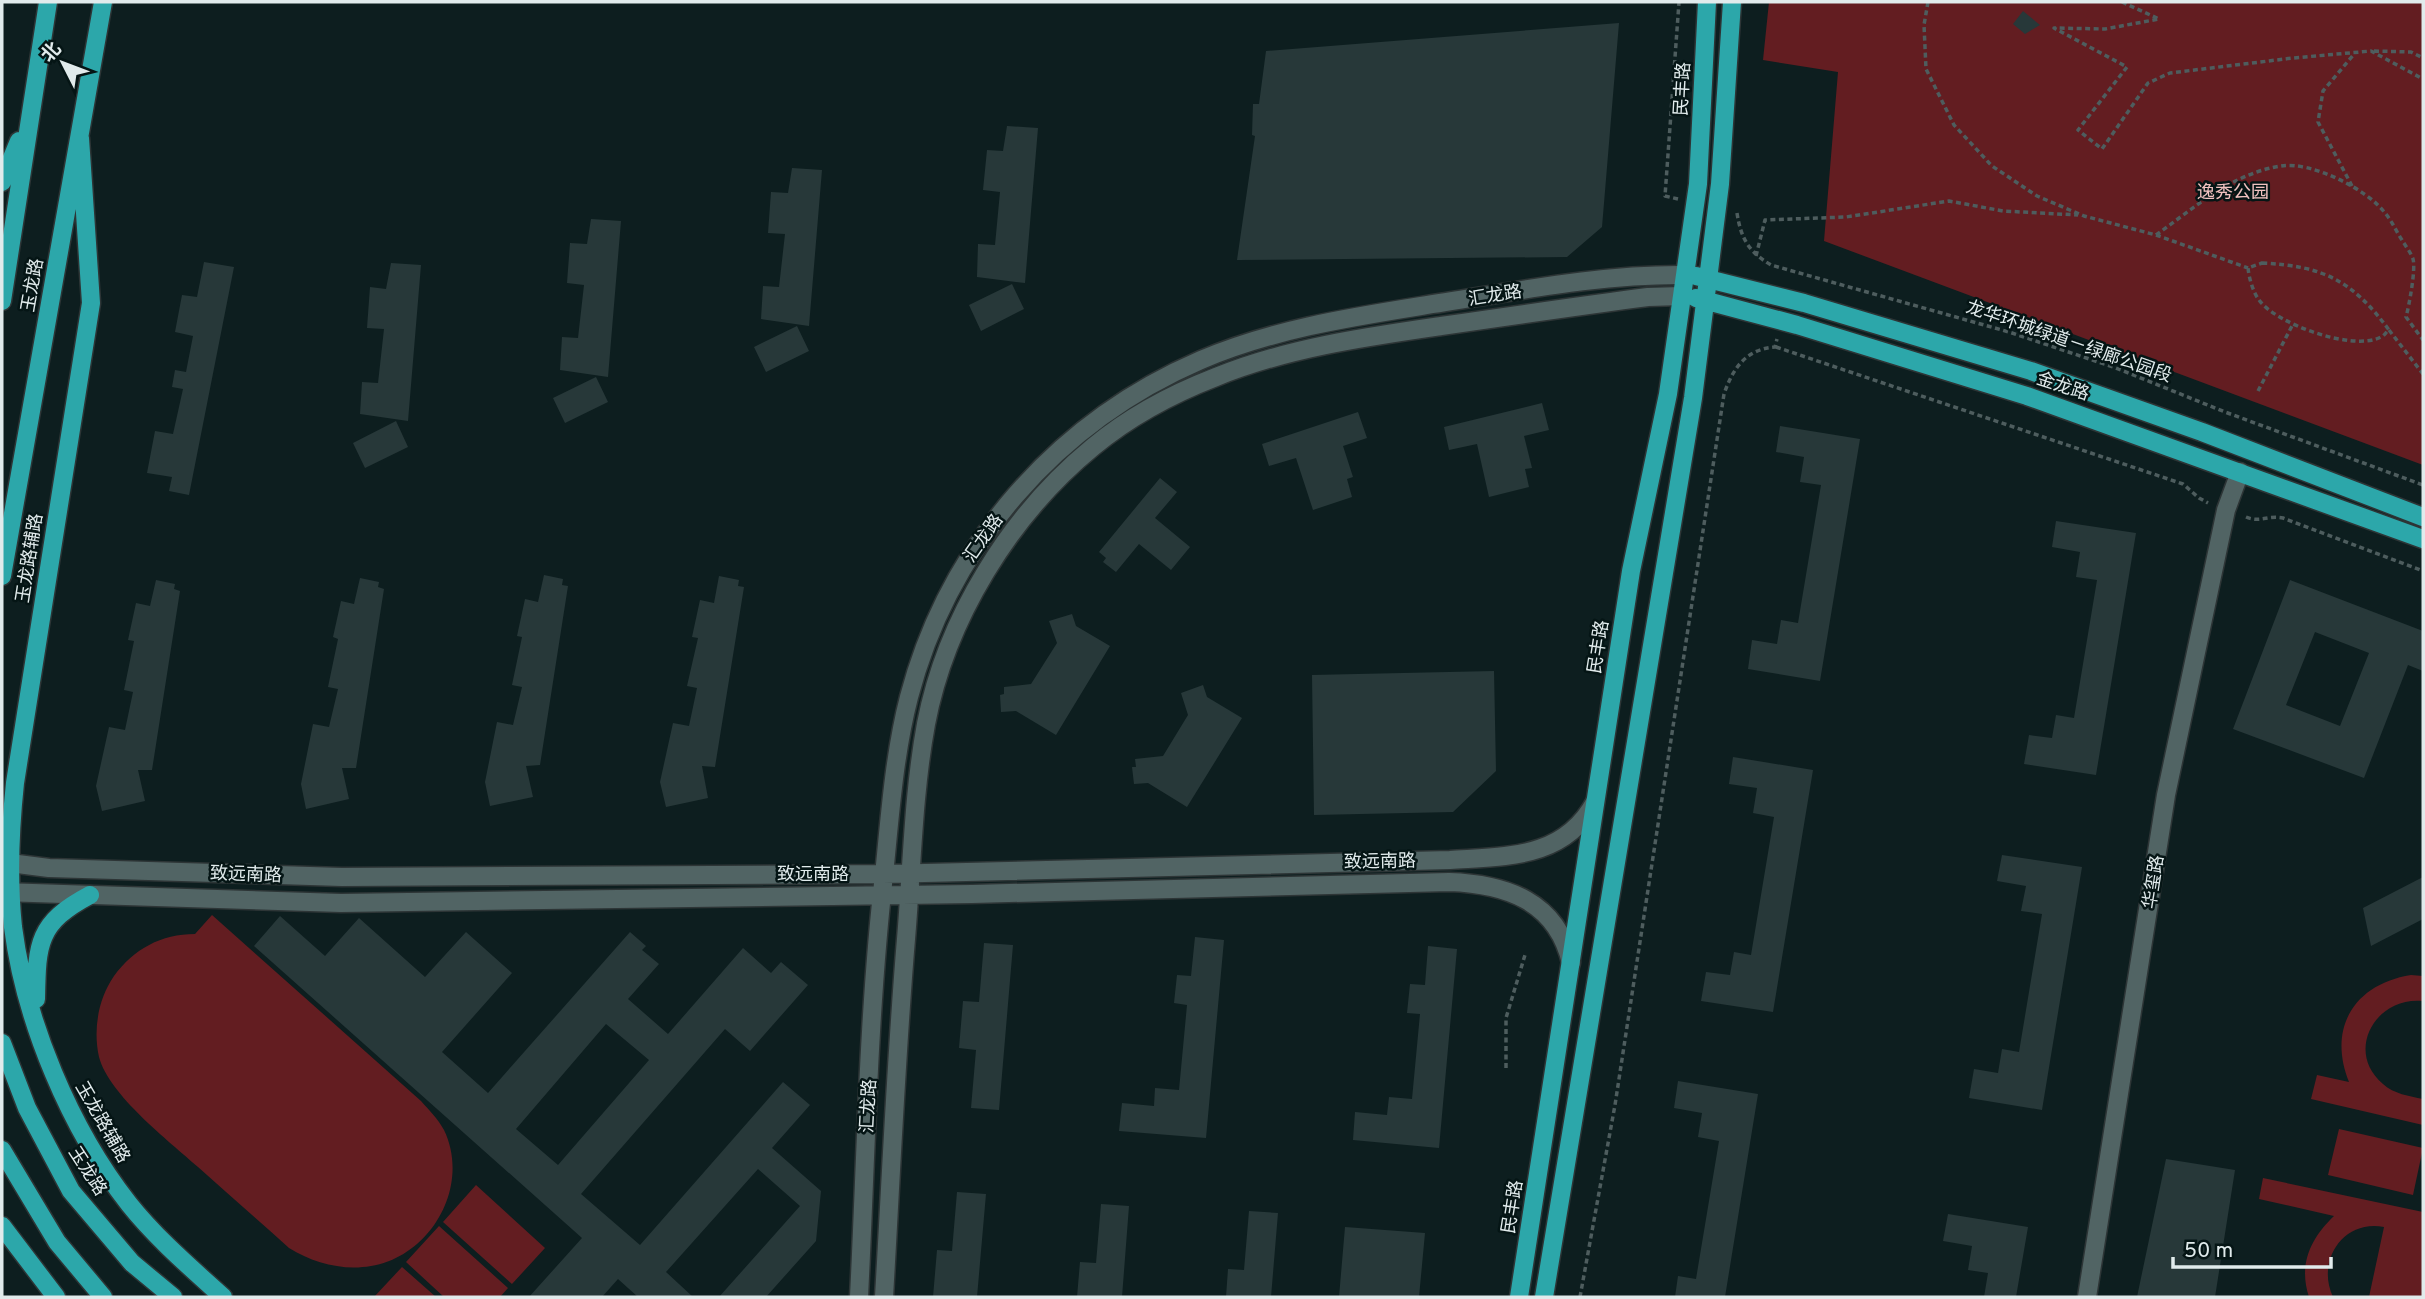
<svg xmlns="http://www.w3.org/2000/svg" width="2425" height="1299" viewBox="0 0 2425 1299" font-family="Overpass,'Noto Sans SC',sans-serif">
<rect width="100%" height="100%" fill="#0d1e1f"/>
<path fill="#631d21" d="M1769,2H2423V465L1824,241L1838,72L1763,60Z
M212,915L421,1101C429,1110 438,1119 444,1130C471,1186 431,1256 371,1266C343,1271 313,1263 289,1248C259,1221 228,1194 198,1167C169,1141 109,1095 99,1057C93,1030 98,999 114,976C134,949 161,934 195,934Z
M2411,975L2423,976V1001C2376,996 2344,1051 2383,1084C2394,1094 2409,1096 2423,1099V1125L2311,1099L2317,1075L2349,1082C2327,1027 2355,984 2411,975Z
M2339,1129L2423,1148L2413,1195L2328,1175Z
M2263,1178L2423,1212V1297H2369L2384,1227C2343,1219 2316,1261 2333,1297H2309C2298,1264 2311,1238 2334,1216L2259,1199Z
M476,1185L545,1248L512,1284L443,1222Z
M439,1226L508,1288L500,1297H444L406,1262Z
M402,1267L436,1297H374Z"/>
<path fill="#273839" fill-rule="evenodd" d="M2023,11L2040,25L2025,34L2013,24Z
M1619,23L1602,227L1567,257L1237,260L1255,136L1252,135L1253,104H1259L1266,51Z
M1007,126L1038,128L1025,283L977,277L978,244L995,245L1000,192L983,190L987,150L1003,151Z
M792,168L822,170L809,326L761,319L763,286L779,287L785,234L768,233L771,192L788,193Z
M591,219L621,221L608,377L560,370L562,337L578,338L584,285L567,283L570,243L587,244Z
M204,262L234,267L189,495L169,491L172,477L147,473L155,431L173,434L183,389L172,387L175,370L186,372L193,336L175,332L182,295L197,297Z
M391,263L421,265L408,421L360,414L362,382L378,383L384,329L367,328L370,287L386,289Z
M1012,284L1024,309L981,331L969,305Z
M797,326L809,351L766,372L754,347Z
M596,377L608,402L565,423L553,398Z
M1542,403L1549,430L1524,436L1532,468L1525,469L1529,487L1489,497L1477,444L1449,450L1444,427Z
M1358,412L1367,438L1343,446L1353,477L1347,479L1352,497L1313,510L1296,458L1269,466L1262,444Z
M396,421L408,447L365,468L353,443Z
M1780,426L1860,439L1820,681L1748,669L1752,640L1777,644L1781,620L1798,623L1821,485L1800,482L1804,457L1776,452Z
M1160,478L1177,492L1155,518L1190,547L1171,570L1139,544L1116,572L1103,562L1106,558L1099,552Z
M2056,521L2136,533L2096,775L2024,764L2029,735L2052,738L2056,715L2074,718L2097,580L2076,577L2080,552L2052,547Z
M544,575L563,579L562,585L568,586L540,765L526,766L533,797L490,806L485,782L497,722L513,725L522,687L512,685L522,637L517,636L525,599L538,602Z
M719,576L739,580L738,586L744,587L715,767L702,766L708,798L666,807L660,782L673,723L689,726L697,688L687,686L698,638L692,637L700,600L714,603Z
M360,578L379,582L378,587L384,589L356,768H342L349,799L306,809L301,784L313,724L329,727L338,689L328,687L338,639L333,637L341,601L354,604Z
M156,580L175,584L174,589L180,591L152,770H138L145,801L102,811L96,786L109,727L125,730L133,692L124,690L134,641L128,640L136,603L150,606Z
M2290,580L2423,631V671L2408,665L2364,778L2233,729ZM2315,632L2369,653L2340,726L2286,705Z
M1072,614L1076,626L1110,646L1056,735L1016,711L1001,712L1000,695L1004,694V687L1031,684L1057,643L1049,621Z
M1494,671L1496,771L1453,812L1314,815L1312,675Z
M1203,685L1207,697L1242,718L1187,807L1148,783L1134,784L1132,767H1136L1135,759L1163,756L1188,715L1181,693Z
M1733,757L1813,770L1773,1012L1701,1001L1706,972L1730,975L1734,952L1751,955L1774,817L1753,813L1757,788L1729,784Z
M2002,855L2082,867L2042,1110L1969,1098L1974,1069L1998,1073L2002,1049L2019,1052L2042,914L2021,911L2026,886L1997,881Z
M2423,877V919L2371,946L2363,908Z
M280,916L325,956L359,918L425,977L466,932L512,973L442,1052L488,1093L630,932L646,946L642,950L659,964L628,999L668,1034L743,948L771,973L781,962L808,985L750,1051L725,1029L581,1194L640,1245L783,1082L810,1105L772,1148L821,1191L816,1241L766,1297H719L800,1206L758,1169L666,1272L693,1297H638L618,1279L602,1297H529L582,1238L254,946ZM606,1024L649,1060L558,1165L516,1129Z
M1195,937L1224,940L1206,1138L1119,1131L1122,1103L1154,1106L1155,1088L1179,1090L1187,1005L1174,1003L1177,975L1191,976Z
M984,943L1013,945L999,1110L971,1108L976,1050L959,1048L963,1001L979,1002Z
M1428,946L1457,949L1439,1148L1353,1140L1355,1112L1387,1115L1389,1097L1412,1099L1420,1014L1407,1013L1410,984L1425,985Z
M1678,1081L1758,1094L1725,1297H1675L1678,1276L1696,1279L1719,1141L1698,1137L1702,1113L1674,1108Z
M2166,1159L2235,1170L2215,1297H2137Z
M957,1192L986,1194L977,1297H933L937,1250L952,1251Z
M1101,1204L1129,1206L1122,1297H1077L1080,1262L1096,1263Z
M1249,1211L1278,1213L1271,1297H1226L1228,1269L1244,1270Z
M1948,1214L2028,1227L2016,1297H1984L1988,1273L1968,1270L1972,1246L1943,1241Z
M1345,1227L1425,1233L1419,1297H1339Z"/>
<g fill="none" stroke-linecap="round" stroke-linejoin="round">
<defs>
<path id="minor" d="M2,862L49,868L342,877L884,874L1450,860C1507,856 1564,859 1595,802
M2,892L341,903L972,894L1449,882C1506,884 1557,901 1571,963
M859,1297C866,1157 868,1015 884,875C890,816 894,755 909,697C949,545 1057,422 1201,360C1271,330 1346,318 1421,306C1508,293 1597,274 1685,275
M884,1297C891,1178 896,1058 906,939C912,868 913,794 926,724C946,619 1010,515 1093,447C1129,417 1172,394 1216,377C1287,348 1365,337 1441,326C1510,316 1579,306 1648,297L1682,296
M2087,1297L2166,795L2226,510L2240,472"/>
<path id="major" d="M80,138L91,303L15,783C10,830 8,879 13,927C25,1021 70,1129 129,1204C156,1238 191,1268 223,1297
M2,182L19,141
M1696,276L1804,303L2031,371L2202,432L2423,517
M1696,298L1797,325L2027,396L2423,539
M2,301L48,2
M2,576L103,2
M36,999C37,944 37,923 90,895
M2,1043L27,1108L71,1191L132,1263L173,1297
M2,1150L57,1242L103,1297
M2,1226L56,1297
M1519,1297L1631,571L1668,394L1698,184L1707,2
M1544,1297L1693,398L1720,184L1732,2"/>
</defs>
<use href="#minor" stroke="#2d3536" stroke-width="21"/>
<use href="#major" stroke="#2d3536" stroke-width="21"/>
<path stroke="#4e5d5e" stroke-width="3.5" stroke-dasharray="5 3.5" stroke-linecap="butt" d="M1928,2L1924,25L1926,69L1954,125L1992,166L2037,196L2084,216L2156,235L2248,268
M2122,2L2159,19L2105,29L2054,28L2127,67L2078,130L2102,149L2148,83L2170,73L2293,58L2371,51L2423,79
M2374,51L2411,52L2423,58
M2352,186L2318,122L2323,91L2355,53
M1678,199L1665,196L1679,2
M1737,213C1741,239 1749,252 1771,265L2009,332L2116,368L2225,412L2423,485
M2156,235C2194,208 2233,173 2281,166C2311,161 2367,189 2385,213C2392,221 2396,231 2402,240C2405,245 2411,253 2413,259C2416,269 2409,306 2406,317L2423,340
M1756,256L1765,220L1846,217L1949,201L2003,211L2078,215
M2262,263C2323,266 2352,280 2389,330C2386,332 2384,336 2381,337C2354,352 2276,324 2259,300C2253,292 2249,278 2248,268Z
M2389,330L2423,374
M1776,347L2183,484L2199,498L2208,503
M2258,391L2293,324
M2246,517C2260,523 2268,515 2283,518L2423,571
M1506,1068V1018L1525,955
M1580,1297L1615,1105L1724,394C1733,368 1746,349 1775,347L1777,339"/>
<use href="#minor" stroke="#516464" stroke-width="18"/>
<use href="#major" stroke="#2ca7aa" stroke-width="18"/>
</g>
<g text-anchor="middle" stroke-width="5" stroke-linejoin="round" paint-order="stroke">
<g font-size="18" fill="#e1ebec" stroke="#051515">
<text transform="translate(1682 89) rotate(-87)" y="6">民丰路</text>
<text transform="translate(32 285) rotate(-80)" y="6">玉龙路</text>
<text transform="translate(1495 295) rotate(-9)" y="6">汇龙路</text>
<text transform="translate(2069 341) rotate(19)" y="6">龙华环城绿道－绿廊公园段</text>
<text transform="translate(2063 386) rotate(18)" y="6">金龙路</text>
<text transform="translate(983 538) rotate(-55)" y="6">汇龙路</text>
<text transform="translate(29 558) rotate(-81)" y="6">玉龙路辅路</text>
<text transform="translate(1598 647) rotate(-81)" y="6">民丰路</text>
<text transform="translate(1380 861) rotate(-1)" y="6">致远南路</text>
<text transform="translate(246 874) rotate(2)" y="6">致远南路</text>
<text x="813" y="880">致远南路</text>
<text transform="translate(2153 882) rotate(-81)" y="6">华玺路</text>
<text transform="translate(868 1106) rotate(-87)" y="6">汇龙路</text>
<text transform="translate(103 1122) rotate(60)" y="6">玉龙路辅路</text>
<text transform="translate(88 1171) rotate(57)" y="6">玉龙路</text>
<text transform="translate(1512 1207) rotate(-81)" y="6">民丰路</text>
</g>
<g font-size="18" fill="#f1c2c0" stroke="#051515">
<text x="2233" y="198">逸秀公园</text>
</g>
</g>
<rect width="2425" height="1299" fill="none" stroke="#e1ebec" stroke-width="7"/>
<g transform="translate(63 63) rotate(312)" stroke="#051515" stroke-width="5" paint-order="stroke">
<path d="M0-5L12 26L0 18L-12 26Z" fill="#e1ebec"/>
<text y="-10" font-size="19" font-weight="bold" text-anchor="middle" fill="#e1ebec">北</text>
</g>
<path d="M2173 1257v10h158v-10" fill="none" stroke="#e1ebec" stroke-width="3.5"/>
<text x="2184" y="1257" font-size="21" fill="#e1ebec" stroke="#051515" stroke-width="5" paint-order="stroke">50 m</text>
</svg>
